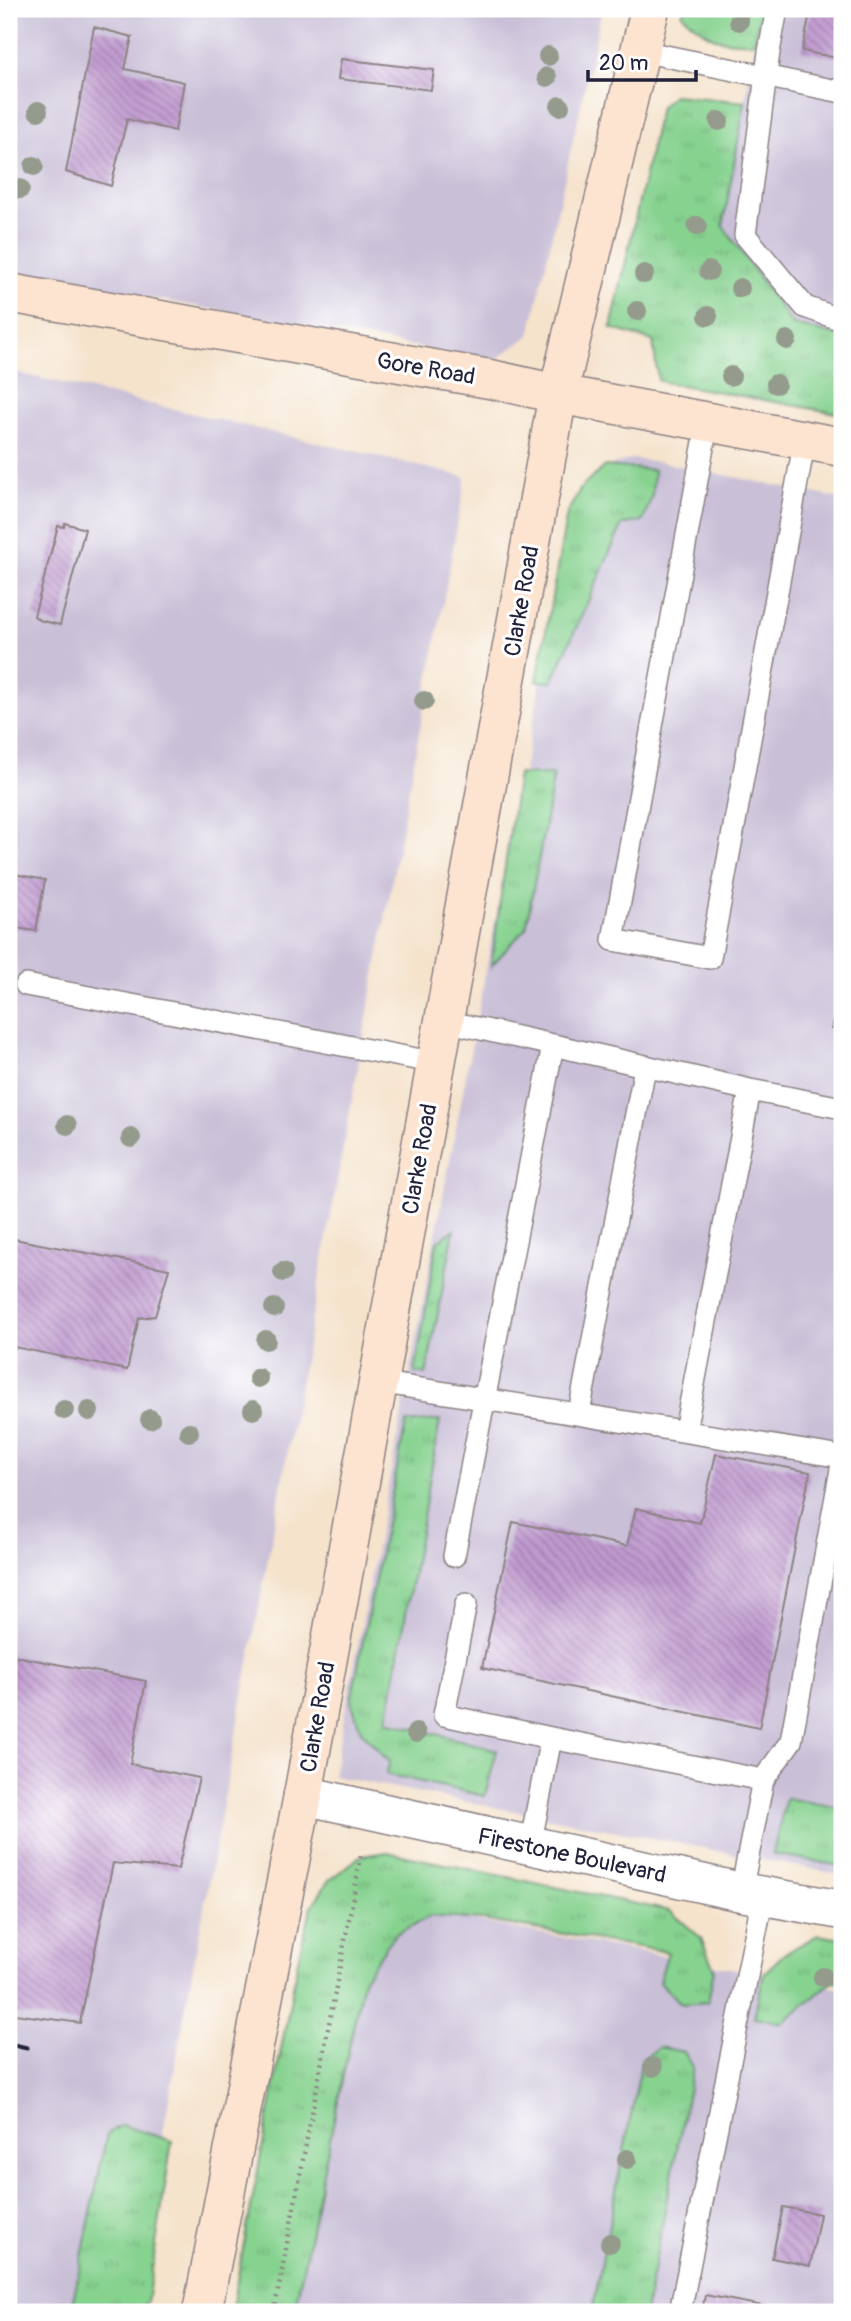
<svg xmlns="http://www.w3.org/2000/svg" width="851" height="2321" viewBox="0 0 851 2321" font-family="Pangolin,sans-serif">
<defs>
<pattern id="grass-tufts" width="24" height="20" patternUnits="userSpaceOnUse" patternTransform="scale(1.75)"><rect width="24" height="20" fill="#86d28f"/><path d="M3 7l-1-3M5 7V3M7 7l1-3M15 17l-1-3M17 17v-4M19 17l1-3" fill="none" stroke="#73b47c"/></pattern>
<pattern id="building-back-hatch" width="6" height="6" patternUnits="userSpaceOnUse" patternTransform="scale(1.75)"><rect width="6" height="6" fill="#c09acf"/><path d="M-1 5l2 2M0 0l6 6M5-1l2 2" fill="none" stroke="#9c7da9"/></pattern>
</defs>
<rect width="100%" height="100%" fill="#fff"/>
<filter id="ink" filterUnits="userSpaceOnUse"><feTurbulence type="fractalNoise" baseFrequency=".0143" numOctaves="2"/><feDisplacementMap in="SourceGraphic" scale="14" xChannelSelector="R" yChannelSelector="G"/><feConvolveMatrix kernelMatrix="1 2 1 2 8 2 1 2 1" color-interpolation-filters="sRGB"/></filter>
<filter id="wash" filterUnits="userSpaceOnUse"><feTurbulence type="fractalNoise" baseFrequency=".00686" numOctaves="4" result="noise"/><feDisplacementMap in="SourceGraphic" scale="28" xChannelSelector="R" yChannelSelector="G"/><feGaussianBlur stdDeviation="1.57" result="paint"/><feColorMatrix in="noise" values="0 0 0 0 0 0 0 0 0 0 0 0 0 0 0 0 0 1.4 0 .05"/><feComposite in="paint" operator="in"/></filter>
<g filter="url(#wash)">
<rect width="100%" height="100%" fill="#f5e3cc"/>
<path fill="#c9bfd7" d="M9,9H602L530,335L494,361L9,272Z
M761,9H842V337L792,324L723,226Z
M9,371L466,477L130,2312H9Z
M631,459L661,462L842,499V1875L333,1776L572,517L605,467Z
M372,1902L842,1989V2312H294L363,1980Z"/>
<path fill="url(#grass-tufts)" stroke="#547a65" stroke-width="2" d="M684,9H761L754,42C720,44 707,38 682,14Z
M673,95L745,102L723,226L792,324L842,337V414L658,381L653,341L611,328L660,107Z
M605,466L654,470L652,495L643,521L622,525L552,682L537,681L567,513L581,488Z
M518,774L554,775L526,928L491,966Z
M454,1230L426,1375L415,1373L437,1241Z
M440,1420L387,1721L497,1750L485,1796L386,1774L390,1762L361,1731L351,1701L406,1423Z
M786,1798L842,1808V1866L773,1854Z
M387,1852L670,1911L701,1938L714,1969L708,2002L682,2004L659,1982L668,1952L483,1920L431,1916L395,1934L363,1980L294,2312H231L300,1950L312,1906L329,1880L361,1856Z
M818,1935L842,1939V1983L832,1982L782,2023L754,2017L764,1973L785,1953Z
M659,2047L684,2052L693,2067L645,2312H592L642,2060Z
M121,2125L172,2141L147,2302L138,2312H77L73,2301L107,2134Z"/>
<g id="blocks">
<path fill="url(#building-back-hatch)" d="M811,9H842V59L802,51Z
M94,27L132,37L125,69L184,82L175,131L127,119L111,186L66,172Z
M341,59L434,70L431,90L338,79Z
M65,523L85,529L60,625L39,620L34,616L58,526L64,527Z
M9,873L45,880L36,931L9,927Z
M841,987H842V1031L832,1029Z
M9,1238L169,1269L155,1316L139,1318L127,1370L9,1346Z
M716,1454L810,1472L759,1728L482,1668L513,1522L627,1546L636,1508L700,1523Z
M9,1655L146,1681L130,1764L199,1778L178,1869L113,1863L80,2023L15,2014L10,2038Z
M783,2207L820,2214L810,2266L772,2258Z
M705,2295L789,2311V2312H702Z"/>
</g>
</g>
<g filter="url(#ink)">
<use href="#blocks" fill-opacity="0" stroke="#8c8284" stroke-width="2"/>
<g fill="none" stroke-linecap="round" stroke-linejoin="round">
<defs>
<path id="lane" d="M777,9L769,52L745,235L805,307L842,320
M641,51L842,92
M708,420L613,940L710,958L805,439
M26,985L437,1063
M445,1021L553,1045
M378,1382L842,1457
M579,1413L645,1067
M685,1431L750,1090
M454,1556L553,1045L750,1090L842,1108
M466,1604L444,1715L551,1738
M763,1780L791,1741L842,1464
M530,1846L551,1738L763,1780L741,1892
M680,2312L763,1896"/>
<path id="street" d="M303,1795L741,1892L842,1910"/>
<path id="secondary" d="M9,293L495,380L558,394L842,447
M202,2312L303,1795L558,394L650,9"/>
</defs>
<use href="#lane" stroke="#8c8284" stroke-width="24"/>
<use href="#street" stroke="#8c8284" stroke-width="41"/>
<use href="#secondary" stroke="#8c8284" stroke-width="41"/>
<path stroke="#8c8284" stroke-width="4.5" stroke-dasharray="2 5" stroke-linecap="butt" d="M274,2312L361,1856"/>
<use href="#lane" stroke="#fff" stroke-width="21"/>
<use href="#street" stroke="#fff" stroke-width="38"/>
<use href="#secondary" stroke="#fde4d1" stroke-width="38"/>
<path stroke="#22223b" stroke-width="5" d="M9,2044L27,2048"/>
</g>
<g fill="#949b8c">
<circle cx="739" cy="21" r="10"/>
<circle cx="548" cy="56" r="10"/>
<circle cx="547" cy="77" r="10"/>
<circle cx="560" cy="106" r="10"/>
<circle cx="38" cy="111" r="10"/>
<circle cx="719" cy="121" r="10"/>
<circle cx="34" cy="166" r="10"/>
<circle cx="20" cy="189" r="10"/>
<circle cx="697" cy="226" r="10"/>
<circle cx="709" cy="271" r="10"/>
<circle cx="644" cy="274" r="10"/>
<circle cx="740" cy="288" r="10"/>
<circle cx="637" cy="311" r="10"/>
<circle cx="708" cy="316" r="10"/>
<circle cx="787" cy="340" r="10"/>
<circle cx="731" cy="376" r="10"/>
<circle cx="776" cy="384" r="10"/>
<circle cx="424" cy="701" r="10"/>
<circle cx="67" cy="1125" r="10"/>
<circle cx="131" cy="1138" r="10"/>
<circle cx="283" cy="1272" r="10"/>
<circle cx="274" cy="1308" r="10"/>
<circle cx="266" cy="1340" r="10"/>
<circle cx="258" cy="1378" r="10"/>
<circle cx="64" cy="1410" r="10"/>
<circle cx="253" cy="1410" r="10"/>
<circle cx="89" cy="1411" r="10"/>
<circle cx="150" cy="1419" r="10"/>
<circle cx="189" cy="1432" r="10"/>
<circle cx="416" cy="1733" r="10"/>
<circle cx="823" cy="1977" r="10"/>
<circle cx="653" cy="2067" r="10"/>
<circle cx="627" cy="2159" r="10"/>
<circle cx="610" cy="2243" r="10"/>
</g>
</g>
<g text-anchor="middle" stroke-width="6" stroke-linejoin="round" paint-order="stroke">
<g font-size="23" fill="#22223b" stroke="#fff">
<text transform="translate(426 368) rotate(10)" y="8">Gore Road</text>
<text transform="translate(521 601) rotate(-80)" y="8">Clarke Road</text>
<text transform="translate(419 1159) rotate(-80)" y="8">Clarke Road</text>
<text transform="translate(317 1717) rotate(-80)" y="8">Clarke Road</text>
<text transform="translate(572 1855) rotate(12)" y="8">Firestone Boulevard</text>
</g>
</g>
<rect width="851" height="2321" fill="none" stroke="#fff" stroke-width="35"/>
<path d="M588 70v10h108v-10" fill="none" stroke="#22223b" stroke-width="3.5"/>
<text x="599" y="70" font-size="21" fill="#22223b" stroke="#ffffff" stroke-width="5" paint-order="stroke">20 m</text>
</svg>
